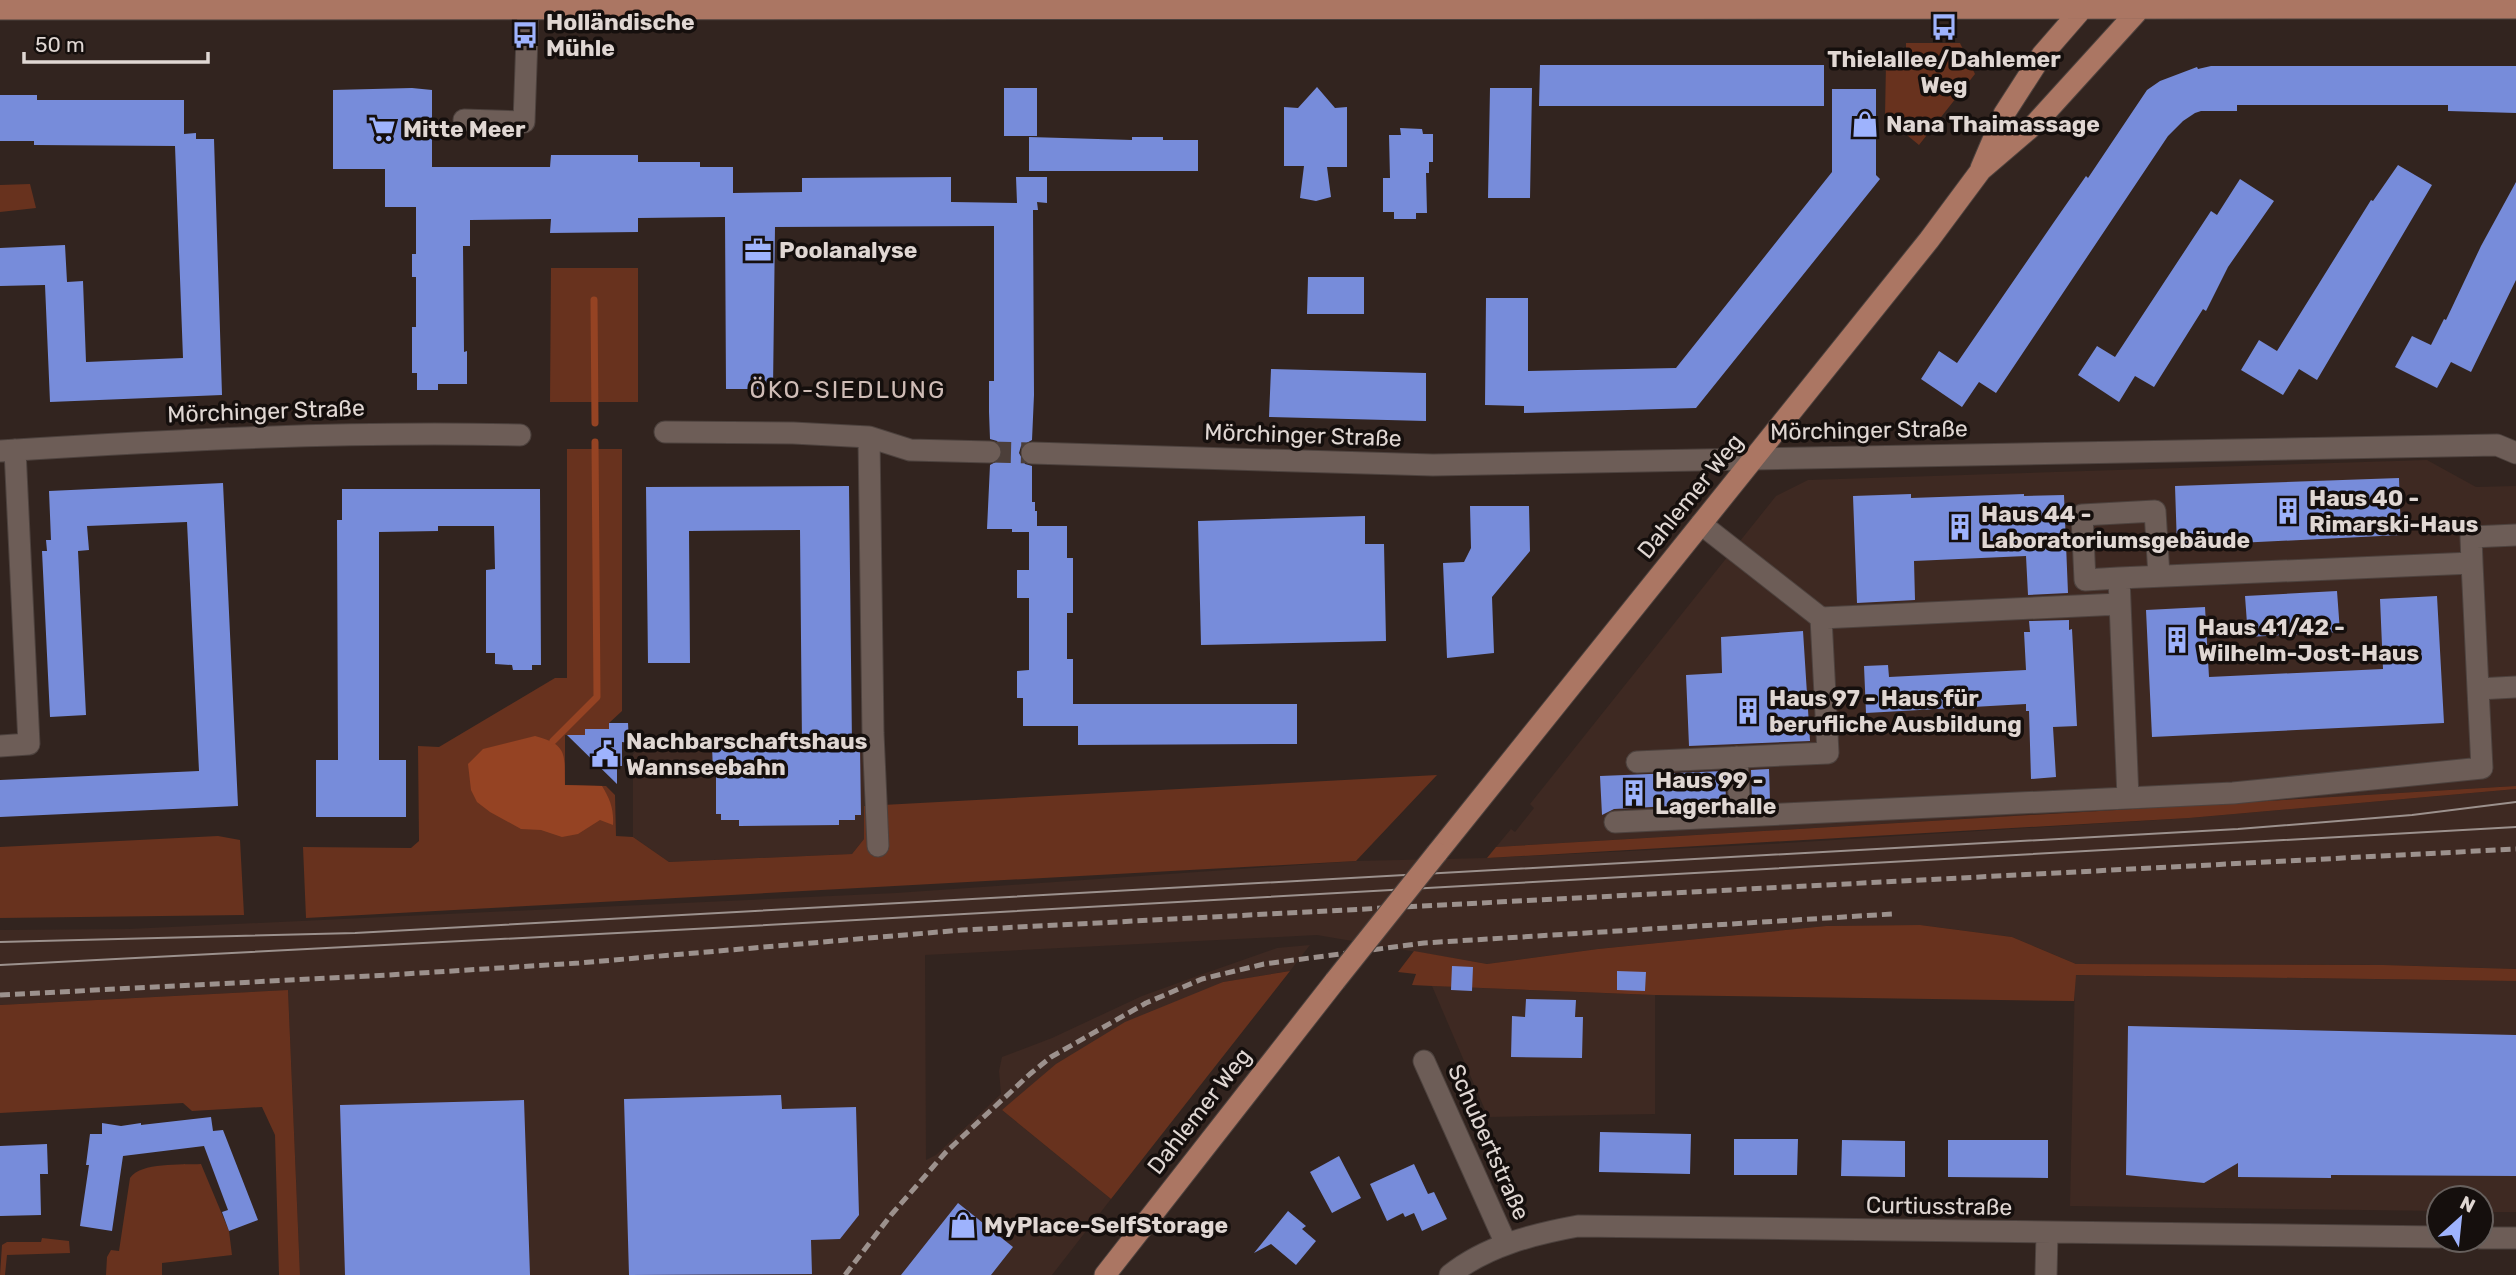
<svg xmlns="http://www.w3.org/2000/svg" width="2516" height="1275" viewBox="0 0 2516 1275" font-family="Rubik,sans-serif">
<rect width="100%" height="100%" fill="#32241f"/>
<path fill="#3e2922" d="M2427,460L2476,487L2516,486V786L1496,847L1511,829L1515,832L1534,808L1530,804L1776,496L1808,480Z
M654,735L865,738L864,839L852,854L669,862L633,837V754Z
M2516,789V969L2384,965L2076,964L2012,937L1920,925L1826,926L1598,949L1487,964L1317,935L925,955L926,1160L936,1155L1001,1094L999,1071L1002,1057L1052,1038L1142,996L1200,975L1277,948L1310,945L1290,971L1223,982L1002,1110L1111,1199L1052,1275H300L288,990L0,1005V930L129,929L896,893L1356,861L1487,858L1770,844L2189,818Z
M2075,975L2516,981V1212H2481V1198H2439V1211L2070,1206Z
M1432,986L1655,995V1114L1488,1117Z"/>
<path fill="#68321e" d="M1906,43H1960L1975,74L1919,145L1885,117L1886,62H1906Z
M30,184L36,208L0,212V185Z
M551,268H638V402H550Z
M567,449H622V711L609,723V729L585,735H565V785L606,786L615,795L616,836L633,837L669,862L852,854L864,839V806L1437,775L1356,861L306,918L303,847L411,848L419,841L418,746L439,747L555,678H567Z
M2516,786V789L2189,818L1487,858L1496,847Z
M218,836L240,840L244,915L0,918V847Z
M1920,925L2012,937L2076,964L2384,965L2516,969V981L2076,975L2074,1001L1655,995L1432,986L1412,985L1416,974L1398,972L1414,951L1487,964L1598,949L1826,926Z
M1290,971L1111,1199L1002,1110L1056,1064L1125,1022L1223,982Z
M288,990L300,1275H279L275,1135L262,1107L192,1111L183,1103L0,1113V1005Z
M201,1164L229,1231L232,1255L162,1263V1275H106L107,1257L111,1250L119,1251L130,1178C141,1162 181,1165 201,1164Z
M42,1238L69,1241L70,1253L7,1255L5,1275H0L2,1245L7,1242H41Z"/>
<path fill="#954323" d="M535,736C569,745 564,755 565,785L602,786C610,799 614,809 613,825L600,820L578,834L562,837L541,830L521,829L490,812L477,802L471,790L468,764L483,749Z"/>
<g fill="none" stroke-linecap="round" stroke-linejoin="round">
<path stroke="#954323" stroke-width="7" d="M594,300L595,423
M553,741L597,697L595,442"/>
</g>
<path fill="#778cda" d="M1540,65H1824V106H1539Z
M2211,66H2516V113L2448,111V105H2237V111H2201L2195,113L2183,121L2168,136L1996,393L1979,382L1962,407L1921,379L1939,351L1957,363L2054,222L2086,176L2088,178L2147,90L2160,81L2197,67L2198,69Z
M1317,87L1335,108L1347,107V167H1327L1331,197L1316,201L1300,198L1304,166H1284V107L1298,108Z
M412,88L432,90V167H550L551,155H638V162H700V167H733V193L802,192V178L951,177V202L1017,203L1016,177H1047V203L1037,202L1038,210H1033L1034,395L1032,440L1021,446L1019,453L1025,464L1032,466V502H1035V511H1037V526H1067V558H1073V613H1067V659H1073V704H1297V744L1078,745V726H1023V698H1017V671L1029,670V598H1017V570H1029V532H1012V529H987L990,465L1001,459L1003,452L997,441L990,439L989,412V381H994V226L775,227L773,389H726L725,217L638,218V232L550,233L551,219L470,220V246H463L464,352L467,351V384H438V390H417V373H412V327H416V277H412V254H416V207H385V169H333V90Z
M1004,88H1037V136H1004Z
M1490,88H1532L1530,198H1488Z
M1832,89H1876V175L1880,179L1696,408L1524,413V406L1485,405L1486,298H1528V371L1676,368L1832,172Z
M0,95H37V100H184V134L196,133V139H214L222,395L50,402L45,285L0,286V248L65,245L67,282L83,281L86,362L183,358L175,146L34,145V141H0Z
M1400,128L1422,129L1423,134H1433V162H1429V173H1426L1427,213H1416V219H1394V212H1383V178H1390L1389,135H1401Z
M1029,137L1132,140V137H1163V140H1198V171H1029Z
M2398,165L2432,185L2317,380L2299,369L2283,395L2241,370L2259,340L2277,351L2371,200L2373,201Z
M2240,179L2274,201L2228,267L2206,311L2203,309L2154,387L2135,376L2119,402L2078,375L2097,346L2115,357L2211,211L2217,215Z
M2516,182V280L2471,372L2451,362L2437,388L2395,367L2412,336L2431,345L2444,319L2446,320L2481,246Z
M1308,277H1364V314H1307Z
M1271,369L1426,373V421L1269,417Z
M2399,478L2401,535L2177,546L2175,486Z
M223,483L238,806L0,817V780L199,771L187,522L87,526L89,550L78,551L86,715L50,717L42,551H47L46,540H51L49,491Z
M849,486L852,746H860L861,815H855V820H839V825L739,826V820H721V814H716V771H713L712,746H802L800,530L689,531L690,663H648L646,487Z
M342,489H540L541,665H532V670H513L512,665L495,664V653H486V570L495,569L494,526H438V531L379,532V760H406V817H316V760H338L337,520H342Z
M1911,494V498L2024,494V496L2064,495L2068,593L2028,595L2026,556L1914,561L1915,600L1857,603L1853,496Z
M1470,506H1529L1530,551L1492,597L1494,653L1447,658L1443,563L1464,562L1471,548Z
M1365,516V544H1384L1386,641L1201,645L1198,521Z
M2337,591L2340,632L2248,637L2245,596Z
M2437,596L2444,723L2152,737L2146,610L2205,607L2209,677L2383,669L2380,599Z
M2069,620V630L2072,629L2077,726L2053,727L2056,777L2031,779L2029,711H2026V704L1866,713L1864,666L1888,665L1889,677L2026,670L2024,632H2030L2029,621Z
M1803,631L1810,741L1689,746L1686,675L1722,673L1721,637Z
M609,723H628L629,743L622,742V766H617V784L567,735H585V729H609Z
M1769,769L1770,801L1752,802L1751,770Z
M1725,771L1726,803L1614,809L1602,815L1600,776Z
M1452,966L1473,967L1472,991L1451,990Z
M1617,971L1646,972L1645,991L1617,990Z
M1526,999L1576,1000L1575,1017H1583L1582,1058L1511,1057L1512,1016L1525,1017Z
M2128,1026L2516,1035V1176L2331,1175V1178L2238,1177V1163L2204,1183L2126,1175Z
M781,1095L782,1109L856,1107L859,1215L840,1239L811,1240L812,1274L629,1275L624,1099Z
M524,1100L530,1275H345L340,1105Z
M211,1117L213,1131L223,1130L258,1220L229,1231L222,1212L228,1210L204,1146L123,1156L112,1231L80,1226L89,1165H86L90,1134H102V1123L121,1126L141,1123V1125Z
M1600,1132L1691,1134L1690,1174L1599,1172Z
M1734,1139H1798L1797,1175H1734Z
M1842,1140L1905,1141V1177L1841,1176Z
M1948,1140H2048V1178L1948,1177Z
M47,1144L48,1174H40L41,1215L0,1216V1146Z
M1339,1156L1361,1198L1332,1213L1310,1172Z
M1414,1164L1428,1194L1434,1192L1447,1219L1422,1231L1414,1213L1405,1217L1403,1213L1387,1221L1370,1184Z
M958,1203L1013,1247L991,1275H901Z
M1288,1211L1306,1226L1302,1229L1316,1241L1296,1265L1271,1244L1254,1253Z"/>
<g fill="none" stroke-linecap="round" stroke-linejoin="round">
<path stroke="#4c3f3a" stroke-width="21" stroke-dasharray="21 10" stroke-linecap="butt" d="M990,452L1032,453"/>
<defs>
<path id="minor" d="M464,120L524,122L528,9
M665,432L793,433L869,437L910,450L990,452
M869,437L873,733L878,846
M0,451C174,440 346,431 520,435
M1032,453L1433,465L2497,445L2516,453
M1701,524L1821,618L2120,604
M2472,563L2478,689L2516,687
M2119,578L2085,580L2082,515L2155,511L2159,576
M0,746L29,744L15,450
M1737,757L1740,816
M1637,762L1828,753L1821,618
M2128,798L2119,578L2472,563L2471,537L2516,535
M1615,822L2233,793L2482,768L2478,689
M1424,1061L1506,1244
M2481,1238H2516
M1450,1275C1486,1246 1534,1234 1578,1226L2439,1237
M2046,1275L2047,1233"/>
<path id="major" d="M0,9L2516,8
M1981,168L2004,114L2042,55L2088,2
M1437,853L1929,240L1981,170L2036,123L2146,2
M1105,1275L1335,981"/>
</defs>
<use href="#minor" stroke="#4d423e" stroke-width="23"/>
<use href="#major" stroke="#4d423e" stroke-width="23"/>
<use href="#minor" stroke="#6d5d57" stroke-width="21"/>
<use href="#major" stroke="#ab7663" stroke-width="21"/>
<path stroke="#9c918d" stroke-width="2" d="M0,942L355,933L2238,829L2412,815L2516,802
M0,965L713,928L2516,827"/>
<path stroke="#9c918d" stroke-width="5" stroke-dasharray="10 5" stroke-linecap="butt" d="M0,995L388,975L579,963L962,930L2516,849
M845,1275L891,1215L946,1152L1030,1074L1051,1057L1146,1003L1202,979L1264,964L1424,943L1892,914"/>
<defs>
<path id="major-bridge" d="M1335,981L1437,853"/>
</defs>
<use href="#major-bridge" stroke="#4d423e" stroke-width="23" stroke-linecap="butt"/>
<use href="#major-bridge" stroke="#ab7663" stroke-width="21"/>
</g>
<defs>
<symbol id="bus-bare" viewBox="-9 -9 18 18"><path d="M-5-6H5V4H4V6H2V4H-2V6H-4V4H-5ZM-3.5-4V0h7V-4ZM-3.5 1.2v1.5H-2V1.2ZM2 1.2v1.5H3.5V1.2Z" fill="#9eb3fd" stroke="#150f0d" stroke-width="2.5" paint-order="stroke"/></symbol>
<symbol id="shop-bare" viewBox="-9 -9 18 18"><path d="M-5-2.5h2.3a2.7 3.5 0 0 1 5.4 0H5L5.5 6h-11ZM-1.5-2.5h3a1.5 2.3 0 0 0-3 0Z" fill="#9eb3fd" stroke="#150f0d" stroke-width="2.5" paint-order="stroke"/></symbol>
<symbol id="supermarket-bare" viewBox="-9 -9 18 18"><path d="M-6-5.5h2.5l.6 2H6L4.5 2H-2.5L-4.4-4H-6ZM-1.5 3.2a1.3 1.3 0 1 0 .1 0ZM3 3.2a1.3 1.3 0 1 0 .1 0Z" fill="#9eb3fd" stroke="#150f0d" stroke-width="2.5" paint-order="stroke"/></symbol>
<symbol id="office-bare" viewBox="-9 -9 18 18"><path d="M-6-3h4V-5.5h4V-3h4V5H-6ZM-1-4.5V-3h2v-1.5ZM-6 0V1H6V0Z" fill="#9eb3fd" stroke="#150f0d" stroke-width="2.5" paint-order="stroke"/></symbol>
<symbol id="building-bare" viewBox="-9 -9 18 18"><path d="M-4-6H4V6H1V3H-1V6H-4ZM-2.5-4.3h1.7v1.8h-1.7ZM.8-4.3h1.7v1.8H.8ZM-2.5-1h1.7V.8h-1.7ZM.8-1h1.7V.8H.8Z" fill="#9eb3fd" stroke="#150f0d" stroke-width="2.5" paint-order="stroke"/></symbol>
<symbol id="civic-bare" viewBox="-9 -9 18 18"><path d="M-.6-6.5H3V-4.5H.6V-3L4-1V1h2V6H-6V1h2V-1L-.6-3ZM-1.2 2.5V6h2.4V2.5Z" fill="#9eb3fd" stroke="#150f0d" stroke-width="2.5" paint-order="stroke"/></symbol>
</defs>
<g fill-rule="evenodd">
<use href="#bus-bare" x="1925" y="8" width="38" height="38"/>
<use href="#bus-bare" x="506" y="16" width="38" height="38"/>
<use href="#shop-bare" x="1846" y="105" width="38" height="38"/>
<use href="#supermarket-bare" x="363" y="110" width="38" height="38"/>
<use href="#office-bare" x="739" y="231" width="38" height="38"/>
<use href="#building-bare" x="2269" y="492" width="38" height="38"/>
<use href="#building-bare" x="1941" y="508" width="38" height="38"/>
<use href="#building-bare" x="2158" y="621" width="38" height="38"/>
<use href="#building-bare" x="1729" y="692" width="38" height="38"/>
<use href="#civic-bare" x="586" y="735" width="38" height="38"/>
<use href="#building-bare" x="1615" y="774" width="38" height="38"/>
<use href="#shop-bare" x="944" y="1206" width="38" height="38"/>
</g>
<g text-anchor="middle" stroke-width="7" stroke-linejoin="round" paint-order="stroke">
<g font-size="23" font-weight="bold" fill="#e0d7d3" stroke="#150f0d" text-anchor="start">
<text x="546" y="30">Holländische<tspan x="546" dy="26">Mühle</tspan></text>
<text x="1944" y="67" text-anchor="middle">Thielallee/Dahlemer<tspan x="1944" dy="26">Weg</tspan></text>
<text x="1886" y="132">Nana Thaimassage</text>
<text x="403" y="137">Mitte Meer</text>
<text x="779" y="258">Poolanalyse</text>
<text x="2309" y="506">Haus 40 -<tspan x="2309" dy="26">Rimarski-Haus</tspan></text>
<text x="1981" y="522">Haus 44 -<tspan x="1981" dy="26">Laboratoriumsgebäude</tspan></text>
<text x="2198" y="635">Haus 41/42 -<tspan x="2198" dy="26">Wilhelm-Jost-Haus</tspan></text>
<text x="1769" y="706">Haus 97 - Haus für<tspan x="1769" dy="26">berufliche Ausbildung</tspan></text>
<text x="626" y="749">Nachbarschaftshaus<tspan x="626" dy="26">Wannseebahn</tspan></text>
<text x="1655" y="788">Haus 99 -<tspan x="1655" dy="26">Lagerhalle</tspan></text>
<text x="984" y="1233">MyPlace-SelfStorage</text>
</g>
<g font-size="23" fill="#e0d7d3" stroke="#150f0d">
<text transform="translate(266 411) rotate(-2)" y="8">Mörchinger Straße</text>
<text transform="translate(1869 430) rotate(-1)" y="8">Mörchinger Straße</text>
<text transform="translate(1303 435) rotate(2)" y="8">Mörchinger Straße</text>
<text transform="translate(1690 496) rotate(-51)" y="8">Dahlemer Weg</text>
<text transform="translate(1199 1111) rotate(-52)" y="8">Dahlemer Weg</text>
<text transform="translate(1489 1142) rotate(66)" y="8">Schubertstraße</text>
<text transform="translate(1939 1206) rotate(1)" y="8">Curtiusstraße</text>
</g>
<g font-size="24" letter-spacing="2" fill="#cfbcb6" stroke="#150f0d">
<text x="848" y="398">ÖKO-SIEDLUNG</text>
</g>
</g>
<g transform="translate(2460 1219) rotate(27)"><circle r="33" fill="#150f0d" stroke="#665f5c" stroke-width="2"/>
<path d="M0-5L12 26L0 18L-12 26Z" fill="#9eb3fd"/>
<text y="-10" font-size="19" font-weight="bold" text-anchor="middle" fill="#e0d7d3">N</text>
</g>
<path d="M24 52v10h184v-10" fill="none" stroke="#e0d7d3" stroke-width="3.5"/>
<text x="35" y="52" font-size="21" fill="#e0d7d3" stroke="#150f0d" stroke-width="5" paint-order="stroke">50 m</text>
</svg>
